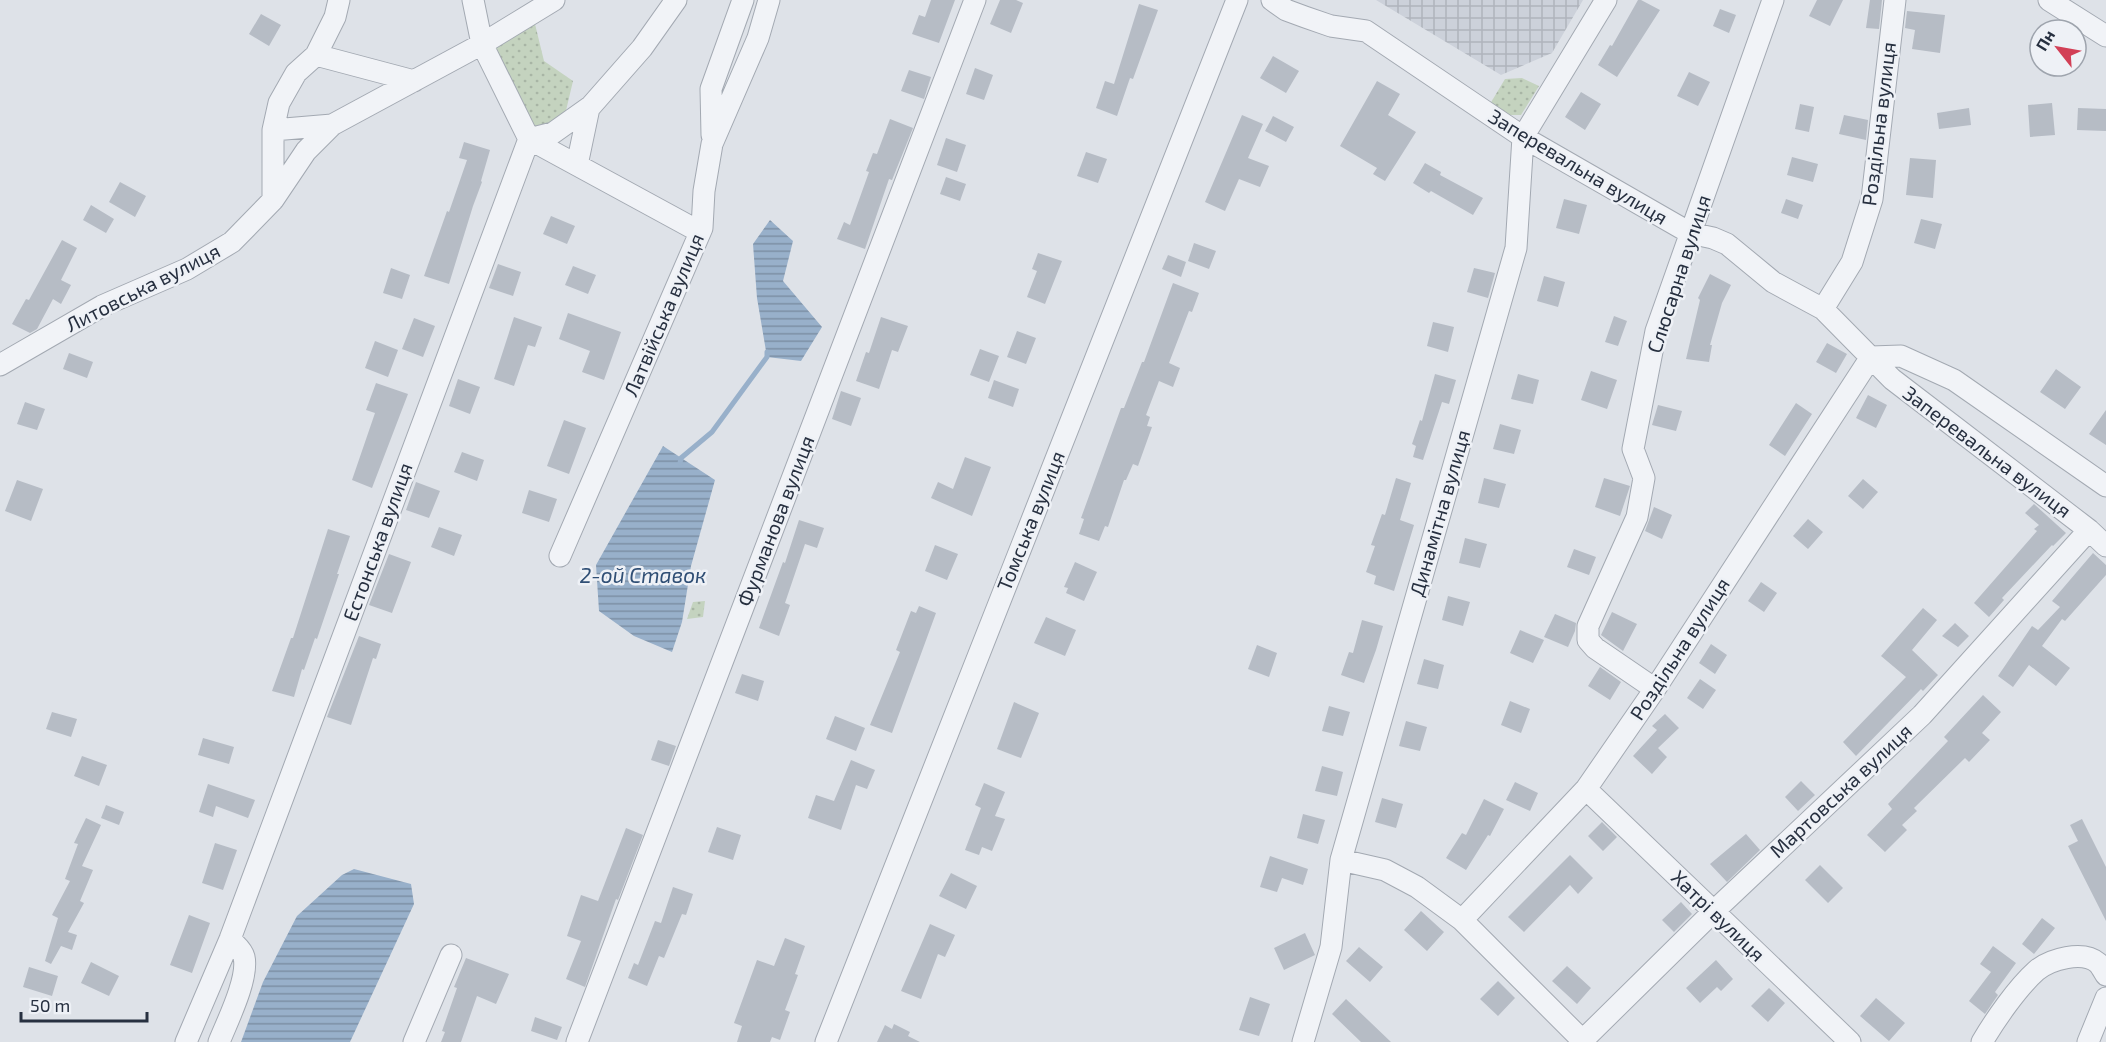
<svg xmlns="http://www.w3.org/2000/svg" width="2106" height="1042" viewBox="0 0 2106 1042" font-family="'Exo 2',sans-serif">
<defs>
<pattern id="industrial-grid" width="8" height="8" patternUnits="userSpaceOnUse" patternTransform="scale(1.5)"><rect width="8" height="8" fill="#ccd1da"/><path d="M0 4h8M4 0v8" fill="none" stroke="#afb4bc"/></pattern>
<pattern id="green-dots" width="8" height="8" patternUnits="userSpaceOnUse" patternTransform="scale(1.5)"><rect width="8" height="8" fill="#c4d3bf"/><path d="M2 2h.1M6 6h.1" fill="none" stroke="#a8b5a5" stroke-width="1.8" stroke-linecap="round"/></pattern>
<pattern id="water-rules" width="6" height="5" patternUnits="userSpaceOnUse" patternTransform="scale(1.5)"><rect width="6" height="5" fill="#98b0ca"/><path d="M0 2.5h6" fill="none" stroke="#7c90a5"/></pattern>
</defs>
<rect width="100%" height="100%" fill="#dee2e8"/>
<path fill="url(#industrial-grid)" d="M1376,0H1583L1552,53L1501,75Z"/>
<path fill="url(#green-dots)" d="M535,24L544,61L573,81L564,119L535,131L492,53L505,36Z
M1522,78L1539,86L1521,115H1500L1490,104L1505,79Z
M705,601L703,617L687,619L693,602Z"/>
<path fill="url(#water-rules)" d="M770,220L793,241L783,281L822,327L801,361L767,357L757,298L753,244Z
M663,446L715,480L691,566L682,622L672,652L634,636L599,611L596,565Z
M354,869L411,884L414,904L350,1042H241L263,982L297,916L342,875Z"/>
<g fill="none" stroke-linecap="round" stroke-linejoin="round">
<path stroke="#98b0ca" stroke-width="5" d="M680,463L681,458L712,432L767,357V352"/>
</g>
<path fill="#b6bcc5" d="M931,0H955L939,43L912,34L919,15L925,17Z
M1000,0H1016L1023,3L1011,33L990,24Z
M1638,0H1641L1660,10L1617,77L1598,65L1610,45L1612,46Z
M1817,0H1843L1830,26L1809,16Z
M1870,0H1882L1879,29L1866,28Z
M1139,4L1158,10L1133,79L1130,78L1117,116L1096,108L1105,81L1114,84Z
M1720,9L1736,15L1729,33L1713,26Z
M1907,11L1945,15L1940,53L1912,49L1915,30L1905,28Z
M261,14L281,25L269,46L249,34Z
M1273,56L1299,71L1286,93L1260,78Z
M975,68L993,75L984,100L966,94Z
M909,70L931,77L924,99L901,91Z
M1689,72L1710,82L1698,106L1677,96Z
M1377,81L1400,94L1388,115L1416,132L1385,181L1373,174L1377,168L1340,146Z
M1581,92L1601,104L1585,130L1565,117Z
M2052,103L2055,135L2030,137L2028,105Z
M1800,104L1814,107L1809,132L1795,129Z
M1969,108L1971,125L1939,129L1937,113Z
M2078,108L2106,109V131L2077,130Z
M1242,115L1263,124L1248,158L1269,166L1260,187L1239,179L1225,211L1205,202Z
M1844,115L1868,120L1866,140L1839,134Z
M1273,116L1294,127L1286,142L1265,131Z
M890,119L913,128L892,180L889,179L865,249L837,239L844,222L850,225L869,172L866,171L873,153L877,154Z
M946,138L966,145L957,172L937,165Z
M464,142L490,150L481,181L482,182L473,206L449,284L424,276L447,211L449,212L467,160L459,158Z
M1086,152L1107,159L1098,183L1077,176Z
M1792,157L1818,164L1813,182L1787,175Z
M1910,158L1936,160L1933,198L1906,195Z
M1425,163L1441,172L1440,175L1483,198L1473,215L1431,191L1429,193L1413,183Z
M946,177L966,184L960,201L940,194Z
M120,182L146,196L135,217L109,202Z
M1564,199L1587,205L1579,234L1556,228Z
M1786,199L1803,205L1798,219L1781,213Z
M91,205L114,219L106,233L83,220Z
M551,216L575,226L567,244L543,234Z
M1921,219L1942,224L1935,249L1914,243Z
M62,240L77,248L61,280L71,285L61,304L53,299L37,329L30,333L12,324L26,299L29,300Z
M1194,243L1216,251L1209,269L1188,261Z
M1038,253L1062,261L1045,304L1027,297L1037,271L1032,269Z
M1168,255L1186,262L1181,277L1162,269Z
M498,264L521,272L513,296L489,288Z
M573,266L596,275L588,294L565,285Z
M391,268L410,275L402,299L383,293Z
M1474,268L1495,273L1488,298L1467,292Z
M1710,274L1731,285L1722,303L1710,345H1712L1709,362L1686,359L1700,300L1698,298Z
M1544,276L1565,282L1558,307L1537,301Z
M1173,283L1199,293L1192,312L1189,311L1169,363L1180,368L1173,387L1159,381L1146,415L1150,417L1147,426L1152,427L1138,466L1133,464L1126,480H1124L1108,527L1105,526L1099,541L1079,534L1084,519L1081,518L1121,408H1124L1142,362H1144Z
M568,313L621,332L604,380L582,372L590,351L559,339Z
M1614,316L1627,321L1618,346L1605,342Z
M514,317L542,327L535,347L528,345L514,386L494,379Z
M881,317L908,326L898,352L892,350L879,389L856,381L866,352L869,353Z
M414,318L435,326L423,357L402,349Z
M1433,322L1454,327L1448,352L1427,346Z
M1017,331L1036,338L1026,364L1007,357Z
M375,341L398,350L388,377L365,368Z
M1827,343L1847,354L1836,373L1816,362Z
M980,349L999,356L989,382L970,375Z
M69,353L93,362L87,378L63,369Z
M2056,369L2081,387L2065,409L2040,392Z
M1591,371L1617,380L1607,409L1581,400Z
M1435,374L1456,380L1449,404L1442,402L1423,460L1413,457L1416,446L1412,444L1420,420L1422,421Z
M1518,374L1539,380L1533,404L1511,399Z
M458,379L480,387L470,414L449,406Z
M994,380L1019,389L1013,407L988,398Z
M376,383L408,394L372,488L352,480L375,413L366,410Z
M841,391L861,398L851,426L832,419Z
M1868,395L1887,405L1876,428L1856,418Z
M25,402L45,409L37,430L17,424Z
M1796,403L1812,414L1785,456L1769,445Z
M1658,405L1682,411L1676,431L1652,425Z
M2106,410V445L2089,434Z
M564,420L586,428L569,474L547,466Z
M1500,424L1521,430L1514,454L1493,449Z
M462,452L484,460L477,481L454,472Z
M965,457L991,467L972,516L931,498L938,482L953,489Z
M1396,478L1411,483L1400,520L1414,525L1394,591L1374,584L1376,576L1366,572L1375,546L1371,545L1382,514L1385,515Z
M1484,478L1506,484L1499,508L1478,503Z
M1604,478L1630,486L1620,516L1595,507Z
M1863,479L1878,492L1863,509L1848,496Z
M17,480L43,489L31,521L5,511Z
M416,482L440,491L429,518L406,510Z
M529,490L557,499L549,522L522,513Z
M2034,504L2066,533L2053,546L2052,545L2002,598L2004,600L1989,617L1974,603L2037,531L2034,529L2039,525L2025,513Z
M1654,507L1672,515L1662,539L1645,531Z
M1808,519L1823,532L1808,549L1793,536Z
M799,520L824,528L817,548L805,544L785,603L790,605L779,636L759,628L783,562L785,563Z
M439,527L462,535L454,556L431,547Z
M328,529L350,536L337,574H339L317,639L315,638L304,670L302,669L294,697L272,691L291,638H293Z
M1465,538L1487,544L1480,568L1459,563Z
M935,545L958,554L947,580L925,571Z
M1574,549L1596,557L1589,575L1567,567Z
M2093,553L2106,565V575L2065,621L2062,619L2042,646L2070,668L2056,686L2029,665L2013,687L1998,676L2032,626L2038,630L2060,607L2052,601Z
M389,554L411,562L392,613L369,605Z
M1075,562L1097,572L1084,601L1066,593L1068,588L1064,587Z
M1761,582L1777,593L1764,612L1748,601Z
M1448,596L1470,602L1463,626L1442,620Z
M919,606L936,613L892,733L870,725L900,652L896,650L911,611L916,613Z
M1923,608L1937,620L1912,650L1938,675L1923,691L1921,689L1856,756L1843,742L1906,677L1881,656Z
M1612,612L1637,624L1623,651L1601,635Z
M1555,614L1576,623L1575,631L1568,647L1544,637Z
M1046,617L1076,630L1065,656L1034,643Z
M1362,620L1383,626L1376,650L1364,683L1341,675L1349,652L1353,653Z
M1955,623L1969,636L1958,647L1942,636Z
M1520,630L1544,640L1533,663L1510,653Z
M359,636L381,644L376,659L373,658L351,725L327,717Z
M1711,644L1727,655L1715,674L1699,663Z
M1257,645L1277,653L1269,677L1248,669Z
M1424,659L1444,665L1438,689L1417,684Z
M1600,667L1621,682L1610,700L1588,686Z
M742,674L764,681L758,701L735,693Z
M1700,679L1716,690L1703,709L1687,698Z
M1983,695L2001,712L1982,733L1990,740L1969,762L1965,758L1914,808L1917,811L1902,825L1907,830L1885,852L1867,835L1892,809L1888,804L1948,741L1944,737Z
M1510,701L1530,709L1521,733L1501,725Z
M1014,702L1039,713L1021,758L997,749Z
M1329,706L1350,712L1343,736L1322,731Z
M52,712L77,719L71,737L46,729Z
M1665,714L1679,728L1658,748L1667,757L1652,774L1633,756L1657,730L1652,726Z
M835,716L865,728L856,751L826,739Z
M1406,721L1427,727L1420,751L1399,746Z
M203,738L234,747L229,764L198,755Z
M658,740L676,746L669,766L651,760Z
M82,756L107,765L99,786L74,776Z
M851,760L875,770L867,789L856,785L841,830L808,818L816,795L834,801Z
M1322,766L1343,772L1337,796L1315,791Z
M1801,781L1815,795L1798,811L1785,797Z
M1515,782L1538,793L1530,811L1506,800Z
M984,783L1005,792L995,816L1005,819L992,851L982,847L979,855L965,850L981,808L975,805Z
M208,784L255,800L248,818L216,806L213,817L199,812Z
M1382,798L1403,804L1396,828L1375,822Z
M1484,799L1504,809L1490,836L1488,835L1466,870L1446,858L1462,833L1466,835Z
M106,805L124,812L119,825L101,818Z
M1303,814L1325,820L1318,844L1297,838Z
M86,818L101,825L82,866L93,870L80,901L84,903L68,932L77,935L72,950L61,946L51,964L45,961L58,918L52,915L70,881L65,879L78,844L74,843Z
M2082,819L2106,867V921L2068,846L2078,841L2070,825Z
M1602,822L1617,837L1603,851L1588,836Z
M717,827L741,835L733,860L708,852Z
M626,828L643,835L618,900L616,899L585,987L566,979L581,941L567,936L581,895L598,901Z
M1746,834L1760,850L1727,882L1710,864Z
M215,843L237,850L223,890L202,883Z
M1570,855L1593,878L1578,894L1570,885L1524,932L1508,917Z
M1270,856L1308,869L1303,885L1282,878L1277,892L1260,887Z
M1820,865L1843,888L1828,903L1805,880Z
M951,873L977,886L966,909L939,896Z
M673,887L693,894L686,915L682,914L664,958L659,956L647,986L628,978L634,963L638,965L655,921L661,923Z
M1681,902L1692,914L1674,932L1662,920Z
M1421,911L1444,932L1427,951L1404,930Z
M189,915L210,923L192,973L170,965Z
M2042,918L2055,928L2034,954L2022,944Z
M930,924L955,935L945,957L938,954L921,999L901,991Z
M1305,933L1315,955L1284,970L1274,948Z
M785,938L805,946L795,974L798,975L785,1010L790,1012L780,1040L772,1037L770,1042H737L742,1026L734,1023L757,960L774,966Z
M1993,946L2016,963L1995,992L1998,995L1985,1014L1969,1001L1991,972L1980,964Z
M1359,947L1383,967L1370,982L1346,961Z
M466,958L509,974L496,1004L477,996L461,1042H441L445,1032L442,1031L457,988L454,987Z
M1716,960L1733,979L1721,991L1717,987L1700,1003L1686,988Z
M91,962L119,976L109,996L81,983Z
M1567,966L1591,988L1577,1004L1552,981Z
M29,967L58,976L52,996L23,987Z
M1498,981L1515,998L1498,1016L1480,999Z
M1769,988L1785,1003L1768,1022L1751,1006Z
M1250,997L1270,1004L1259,1036L1239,1030Z
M1876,998L1905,1023L1889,1041L1860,1016Z
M1346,999L1391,1042H1361L1332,1014Z
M535,1017L562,1027L557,1040L531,1031Z
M894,1024L910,1032L908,1036L920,1042H877L885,1025L892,1029Z"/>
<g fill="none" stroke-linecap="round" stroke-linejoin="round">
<defs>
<path id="minor" d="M1272,0L1286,10L1305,17L1331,26L1366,31L1523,137L1690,233L1713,238L1727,244L1773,282L1823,309L1892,379L2089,530L2106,546
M2049,0L2106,36
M316,55L414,81
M273,130L332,125
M712,135L711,89L743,0
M529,139L553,133L591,106L642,48L676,0
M529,139L700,232
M577,165L589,108
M273,200L306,151L332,125L482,44L554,0
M1823,309L1852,262L1872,199L1895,0
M0,365L102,306L187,269L232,242L273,200V130L279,103L296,73L316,55L335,17L339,0
M560,556L702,228L704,191L712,144L758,38L769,0
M1655,689L1595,648L1588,640V626L1637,517L1644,478L1633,449L1656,331L1773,0
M1586,789L1850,1042
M1341,860L1385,870L1417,887L1462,920L1584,1042
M1462,920L1586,789L1655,689L1871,357L1901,356L1954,380L2106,486
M1582,1041L1713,912L1922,715L2089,530
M186,1042L230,939L529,139L482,44L473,0
M219,1042C227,1022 249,978 244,957C242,949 235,945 230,939
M414,1042L451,955
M577,1042L975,0
M826,1042L1237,0
M1303,1042L1331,947L1341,860L1516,248L1523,137L1606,0
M1982,1042C1995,1020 2017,988 2036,971C2050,959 2083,950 2098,963C2101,966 2104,972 2106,975
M2088,1042L2106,998"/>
</defs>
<use href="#minor" stroke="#a3a9b2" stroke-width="23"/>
<use href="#minor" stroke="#f1f3f7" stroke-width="21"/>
</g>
<g text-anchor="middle" stroke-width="5" stroke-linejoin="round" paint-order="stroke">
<g font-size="20" fill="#273040" stroke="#eef1f6">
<text transform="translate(1879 124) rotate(-83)" y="7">Роздільна вулиця</text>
<text transform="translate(1578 167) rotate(31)" y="7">Заперевальна вулиця</text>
<text transform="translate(1679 274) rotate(-72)" y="7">Слюсарна вулиця</text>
<text transform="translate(143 288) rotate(-27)" y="7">Литовська вулиця</text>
<text transform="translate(664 315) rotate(-67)" y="7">Латвiйська вулиця</text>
<text transform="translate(1987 452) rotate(37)" y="7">Заперевальна вулиця</text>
<text transform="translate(1440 513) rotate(-74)" y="7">Динамітна вулиця</text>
<text transform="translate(776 521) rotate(-69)" y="7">Фурманова вулиця</text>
<text transform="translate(1031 521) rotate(-68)" y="7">Томська вулиця</text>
<text transform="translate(378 542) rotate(-70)" y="7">Естонська вулиця</text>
<text transform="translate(1680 649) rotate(-57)" y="7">Роздільна вулиця</text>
<text transform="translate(1841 791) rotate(-43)" y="7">Мартовська вулиця</text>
<text transform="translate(1718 916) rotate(44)" y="7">Хатрі вулиця</text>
</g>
<g font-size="21" font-style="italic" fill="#304f75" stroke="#eef1f6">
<text x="643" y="583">2-ой Ставок</text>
</g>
</g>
<g transform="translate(2058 48) rotate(301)"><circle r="28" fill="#eef1f6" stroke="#9ea4ad" stroke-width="1.5"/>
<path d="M0-4.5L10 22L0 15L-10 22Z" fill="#d23f56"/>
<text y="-9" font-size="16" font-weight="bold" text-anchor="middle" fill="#273040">Пн</text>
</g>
<path d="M21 1012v9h126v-9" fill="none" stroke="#273040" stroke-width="3"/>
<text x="30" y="1012" font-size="18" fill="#273040" stroke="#eef1f6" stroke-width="4.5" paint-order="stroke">50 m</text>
</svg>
